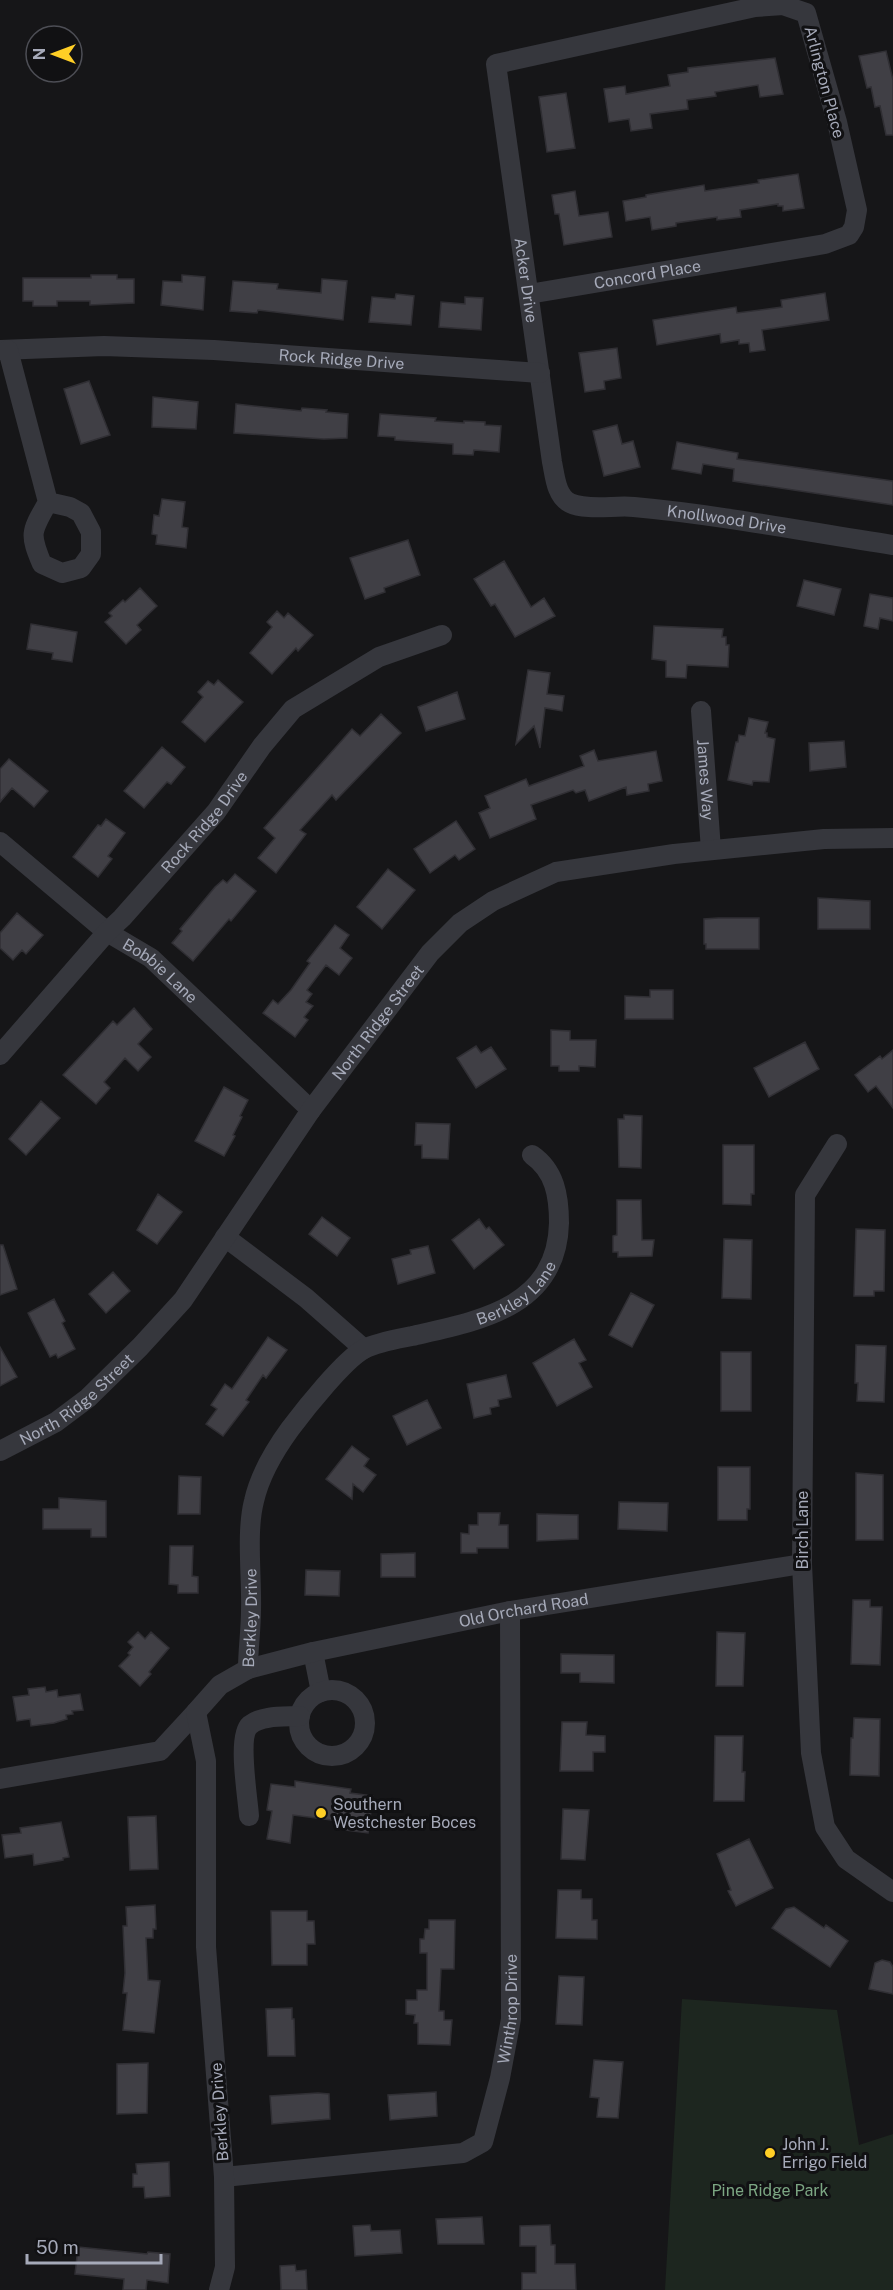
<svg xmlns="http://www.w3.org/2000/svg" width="893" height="2290" viewBox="0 0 893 2290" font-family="'Public Sans',sans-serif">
<rect width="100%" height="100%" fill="#161618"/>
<path fill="#1d261f" d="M682,1999L837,2010L859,2145L893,2134V2290H665Z"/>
<path fill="#403f45" stroke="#302f34" stroke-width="1.5" d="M886,51L893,80V135H886L880,106L875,107L871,87L867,88L859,56Z
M775,58L783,94L760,97L758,85L715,92L716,96L687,100L688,109L650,114L652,128L631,131L629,119L609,122L604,89L625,86L626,94L670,86L668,75L688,72V68Z
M566,93L575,148L547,152L539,97Z
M798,174L804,208L783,211V206H778V204L740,210L741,217L717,220V217L676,223V226L652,230L650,217L626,221L623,201L646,197V195L704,185L705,191L759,183L758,180Z
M575,191L579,216L608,212L612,237L564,245L559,214H555L552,195Z
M91,275H117V279H134V303L90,305V301H57V306H33V301H23V278H91Z
M182,275L205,277L203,310L161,305L163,281L182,282Z
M322,279L347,281L343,320L258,310L257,313L230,311L233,281L278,284L277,289L321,293Z
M825,293L829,320L762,330L765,350L750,352L749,343L739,344V340L721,343L720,334L657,345L653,320L736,307L737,313L782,307L781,300Z
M396,294L414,296L411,325L369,322L372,297L395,299Z
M465,297L483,298L481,330L439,327L441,302L465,304Z
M617,348L621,378L604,381L605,389L585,392L579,353Z
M89,381L110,435L81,444L64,389Z
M153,397L198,402L196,429L152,427Z
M236,404L301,411L302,408L327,410L326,412L348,414L347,438L324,439L234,433Z
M380,414L436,418L435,421L464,423V421L485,422V425L501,426L499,452L474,450L473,455L453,454V444L395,440V437L378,436Z
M617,425L622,444L633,441L640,467L604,476L593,431Z
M677,442L738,453L737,459L893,481V505L733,481L734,469L703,464L701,474L672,469Z
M162,499L185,502L182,527L188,528L186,548L156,544L157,535L152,534L154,515L159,516Z
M408,540L420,575L384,588L385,592L365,599L350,558Z
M504,561L531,607L544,598L555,616L515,637L495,604L491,606L474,579Z
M804,580L841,589L834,615L797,606Z
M140,588L157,606L137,625L141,630L126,644L105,622L112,616L109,613L123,600L125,602Z
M870,594L893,598V621L880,618L878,629L864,626Z
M277,611L284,618L288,613L313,635L298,651L296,648L272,674L250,653L272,627L267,622Z
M31,624L77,632L72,662L52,659L53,653L27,649Z
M654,626L723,629L722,637H726V645H729L728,667L687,665L686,678L666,677V661L652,659Z
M528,670L550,673L547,694L564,696L562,711L545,708L540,748L534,726L516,744Z
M218,680L243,702L205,742L182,722L203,697L198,692L208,681L214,685Z
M457,692L465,719L426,731L418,707Z
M381,714L401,733L336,800L332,795L300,830L306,834L276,873L258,858L275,838L264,828L352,729L360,736Z
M749,718L768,722L765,733H767V737L775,739L769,782L753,781L752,785L728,780L736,742H738L739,735L745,736Z
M844,741L846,767L810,771L809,743Z
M162,747L185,767L171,784L167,782L144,808L124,791Z
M594,750L598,761L656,751L662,781L648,784L649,791L627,795L626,787L589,801L585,790L576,793L573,790L531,805L536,819L490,838L479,813L490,808L485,796L526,779L529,786L584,766L580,756Z
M9,759L48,791L34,807L12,788L0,802V769Z
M106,819L125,833L108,856L112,859L98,877L73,857L98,825L101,826Z
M456,821L475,849L459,860L455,855L430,873L414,849Z
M388,869L415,890L382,929L357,907Z
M235,874L256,891L231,921L229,919L193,961L172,943L182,931L180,929L215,887L223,880L227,883Z
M818,898L870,901V929H818Z
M17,913L43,935L26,954L22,950L13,960L0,948V933Z
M718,918H759V949H706V944H704V919Z
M335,925L349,935L340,948L352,958L339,975L326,965L307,990L312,994L306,1002L313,1006L304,1017L308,1020L295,1037L263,1013L273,1000L278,1004L291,990L310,963L307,961Z
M650,990H673V1019H625V996L650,997Z
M134,1008L152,1029L138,1044L151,1057L138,1071L125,1058L104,1082L110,1088L96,1104L63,1075L113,1021L117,1025Z
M551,1030L570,1031V1040H596L595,1067L579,1066V1071H559V1066H551Z
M805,1042L819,1069L769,1097L754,1068Z
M476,1046L481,1053L491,1047L506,1069L476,1088L457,1058Z
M893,1050V1108L876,1086L868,1092L855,1075L880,1056L882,1059Z
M224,1087L248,1100L240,1116L242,1117L233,1135L235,1136L224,1156L195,1141Z
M41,1101L60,1118L26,1155L9,1139Z
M624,1115L642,1116L641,1168L619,1167L618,1119H624Z
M416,1123L450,1124L448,1159L422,1158V1145H415Z
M723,1145H754V1194H751V1205L723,1204Z
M158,1194L182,1212L157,1244L137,1230Z
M617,1200H641L642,1240H654L652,1256L618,1257V1252H613V1236L617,1235Z
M322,1217L350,1238L337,1256L309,1234Z
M479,1219L486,1229L489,1227L504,1245L474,1269L452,1240Z
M856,1229L885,1230L884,1291H874V1296H854Z
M724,1239L752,1240L751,1299L722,1298Z
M0,1245H3L17,1289L0,1295Z
M428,1246L435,1273L398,1284L392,1259L411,1254L410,1250Z
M113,1272L130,1291L106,1313L89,1294Z
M631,1293L654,1305L632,1347L609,1335Z
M54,1299L65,1321L62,1323L75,1349L58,1358L56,1354L50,1357L28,1313Z
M268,1337L287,1350L266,1378L263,1375L246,1400L249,1402L223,1436L206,1424L217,1409L211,1405L225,1384L232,1389Z
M574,1339L586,1360L579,1363L592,1387L557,1406L533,1363Z
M856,1345L886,1346L884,1402L857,1401L858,1383H855Z
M0,1347L17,1377L0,1386Z
M721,1352H751V1411H721Z
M506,1375L511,1397L498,1400L499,1406L490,1408L491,1414L474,1418L467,1384Z
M427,1400L441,1428L407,1445L393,1416Z
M352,1446L369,1459L364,1466L376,1475L363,1492L353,1484L352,1499L326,1479Z
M718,1467H750V1509H747V1520H718Z
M856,1473L883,1475V1540H856Z
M179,1476L201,1477L200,1514H178Z
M59,1498L106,1501V1537H91V1529H43V1509H59Z
M619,1502L668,1503L667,1531L618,1529Z
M478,1513H500L499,1525H508V1548H477V1553H461V1533L469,1534V1525H478Z
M537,1514L578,1515V1539L537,1541Z
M170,1546H193L192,1576L198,1577V1593H178V1585L169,1584Z
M415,1553V1577H381V1554Z
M306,1570L340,1571L339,1596L305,1595Z
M853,1600H870V1607H882L880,1665L851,1664Z
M138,1632L145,1639L151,1632L169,1648L149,1672L151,1674L140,1686L119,1666L130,1655L128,1653L133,1647L128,1642Z
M717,1632L745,1633L743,1686H716Z
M561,1654L614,1655V1683L580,1682V1673H561Z
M45,1687L46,1692L57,1690L58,1697L80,1694L83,1710L72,1711L73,1714L66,1715L67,1719L54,1723L31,1726L30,1719L17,1721L13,1697L29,1695L28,1689Z
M854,1718L880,1719L879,1776L850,1775L851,1738H853Z
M562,1722H587L586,1735L605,1736V1752H593V1771H560Z
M715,1736H743L742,1772H745L744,1801H714Z
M295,1781L351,1789L350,1793L373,1796L368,1833L346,1830L347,1822L293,1815L290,1843L267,1839L272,1811L267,1810L271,1784L295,1787Z
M563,1809L589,1810L585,1860L561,1859Z
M156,1816L158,1869L130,1870L128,1817Z
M61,1822L69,1857L63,1858V1860L34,1865L33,1854L5,1858L2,1835L21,1833L20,1828Z
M749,1839L773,1888L736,1906L728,1891L731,1890L717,1854Z
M558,1890H581V1899H592V1920H597V1939L556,1938Z
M155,1905L156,1929H153V1938H146L148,1980L160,1981L154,2033L123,2030L127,1993H123L125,1973L123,1926H127L126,1907Z
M794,1907L824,1928L826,1925L848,1941L830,1967L772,1928L786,1909Z
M271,1911H307V1921H314L315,1944H307V1965H272Z
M429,1920H455L454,1969H441L439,2011H444V2020H452L450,2045L418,2044V2023H414L415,2015L406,2014V2000H417V1990H427V1953H420V1939H424L425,1929H429Z
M882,1960L890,1962L893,1967V1994L869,1989L875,1963Z
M559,1976L584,1977L582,2025L556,2024Z
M292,2008V2019H294L295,2056H268L266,2009Z
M594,2060L623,2062L618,2118L597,2117L599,2098L590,2097Z
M148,2063L147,2113L117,2114V2064Z
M436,2092L437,2116L390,2120L388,2095Z
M318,2093L329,2094L330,2119L272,2124L270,2096Z
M169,2162L170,2196L145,2198L144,2187H133V2174H137L136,2164Z
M482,2217L484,2244H438L436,2219Z
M370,2225L371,2231L400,2230L402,2253L355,2256L353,2226Z
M550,2225L551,2245H555V2264H575L576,2290H522V2273H536V2246H520V2226Z
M78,2247L147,2254L148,2252L170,2254L168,2283L147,2280L146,2290H123L124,2279L75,2274Z
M295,2265L296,2271L306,2270L307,2290H281L280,2266Z"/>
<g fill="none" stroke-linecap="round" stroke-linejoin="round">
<g stroke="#36373d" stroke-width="20">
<path id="s1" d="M529,294L825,244L849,235L854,227L857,210L837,122L806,13L783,5L755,7L496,64L552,462C555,476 556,496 570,503C586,511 616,505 634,507C721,515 807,532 893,545"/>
<path id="s2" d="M0,350L104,346L214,350L540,373"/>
<path d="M8,350L48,502C31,532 29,533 42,564L62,573L81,568L91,554V532L81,513L70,507L48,502"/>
<path id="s3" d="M701,711L711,850"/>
<path id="s4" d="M0,842L107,932L151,958L311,1110"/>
<path id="s5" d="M0,1055L107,932L122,918L216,812L262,746L293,709L379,657L442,635"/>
<path d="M837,1144L805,1195L802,1564L811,1753L825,1827L846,1859L893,1892"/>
<path d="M225,1237L306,1298L364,1349"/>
<path id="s6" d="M0,1451L56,1422L88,1398L140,1347L183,1300L311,1110L430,953L460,923L493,901L556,872L674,854L824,839L893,838"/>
<path d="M313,1652L321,1692"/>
<path id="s7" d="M248,1669L313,1652L510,1611L802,1564"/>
<circle cx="332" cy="1723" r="33"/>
<path d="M0,1779L160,1751L196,1712"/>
<path d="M249,1816C248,1799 237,1736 250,1725C262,1715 285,1717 300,1716"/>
<path id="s8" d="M224,2177L463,2153L483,2142L500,2078L511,2019L510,1611"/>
<path id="s9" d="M219,2290L225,2267L224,2177L206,1947V1761L196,1712L220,1685L248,1669C248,1649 251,1630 251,1610C252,1577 246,1532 254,1501C260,1474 274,1451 290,1429C305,1409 344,1360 364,1349C378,1342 397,1339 412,1336C478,1321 557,1308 559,1223C559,1196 555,1171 532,1155"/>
</g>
</g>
<g fill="#ffcf26" stroke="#111113" stroke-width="2">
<circle cx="321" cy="1813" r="6"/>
<circle cx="770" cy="2153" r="6"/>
</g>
<g text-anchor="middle" stroke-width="6" stroke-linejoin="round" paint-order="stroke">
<g font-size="16" fill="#a6aab9" stroke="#111113">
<text transform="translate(825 82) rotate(75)" y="6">Arlington Place</text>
<text dy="6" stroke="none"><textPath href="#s1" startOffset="120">Concord Place</textPath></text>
<text dy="6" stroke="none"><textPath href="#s1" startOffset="1092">Acker Drive</textPath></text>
<text dy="6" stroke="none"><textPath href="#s2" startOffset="342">Rock Ridge Drive</textPath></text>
<text dy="6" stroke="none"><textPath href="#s1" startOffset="1480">Knollwood Drive</textPath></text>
<text dy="6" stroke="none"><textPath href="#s3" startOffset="69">James Way</textPath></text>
<text dy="6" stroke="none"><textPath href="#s5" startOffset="310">Rock Ridge Drive</textPath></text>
<text dy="6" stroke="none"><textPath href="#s4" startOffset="206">Bobbie Lane</textPath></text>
<text dy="6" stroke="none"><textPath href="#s6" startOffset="579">North Ridge Street</textPath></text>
<text dy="6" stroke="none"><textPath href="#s9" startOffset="1173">Berkley Lane</textPath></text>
<text dy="6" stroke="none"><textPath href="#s6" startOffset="93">North Ridge Street</textPath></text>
<text transform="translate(802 1530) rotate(-90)" y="6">Birch Lane</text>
<text dy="6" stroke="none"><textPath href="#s7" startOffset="282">Old Orchard Road</textPath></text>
<text dy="6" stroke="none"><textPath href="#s9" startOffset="700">Berkley Drive</textPath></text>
<text dy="6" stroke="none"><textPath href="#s8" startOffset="399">Winthrop Drive</textPath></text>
<text transform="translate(219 2112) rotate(-94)" y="6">Berkley Drive</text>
</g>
<g font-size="16" fill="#a6aab9" stroke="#111113" text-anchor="start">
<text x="333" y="1810">Southern<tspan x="333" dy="18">Westchester Boces</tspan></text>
<text x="782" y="2150">John J.<tspan x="782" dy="18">Errigo Field</tspan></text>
</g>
<g font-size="16" fill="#7ca683" stroke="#111113">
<text x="770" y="2196">Pine Ridge Park</text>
</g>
</g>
<g transform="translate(54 54) rotate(270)"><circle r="28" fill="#111113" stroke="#4d4e55" stroke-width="1.5"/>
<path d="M0-4.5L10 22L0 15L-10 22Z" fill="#ffcf26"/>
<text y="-9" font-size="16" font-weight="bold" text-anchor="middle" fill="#a6aab9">N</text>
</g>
<path d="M27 2254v9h134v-9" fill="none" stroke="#a6aab9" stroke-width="3"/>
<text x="36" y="2254" font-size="18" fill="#a6aab9" stroke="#111113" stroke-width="4.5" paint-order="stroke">50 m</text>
</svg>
